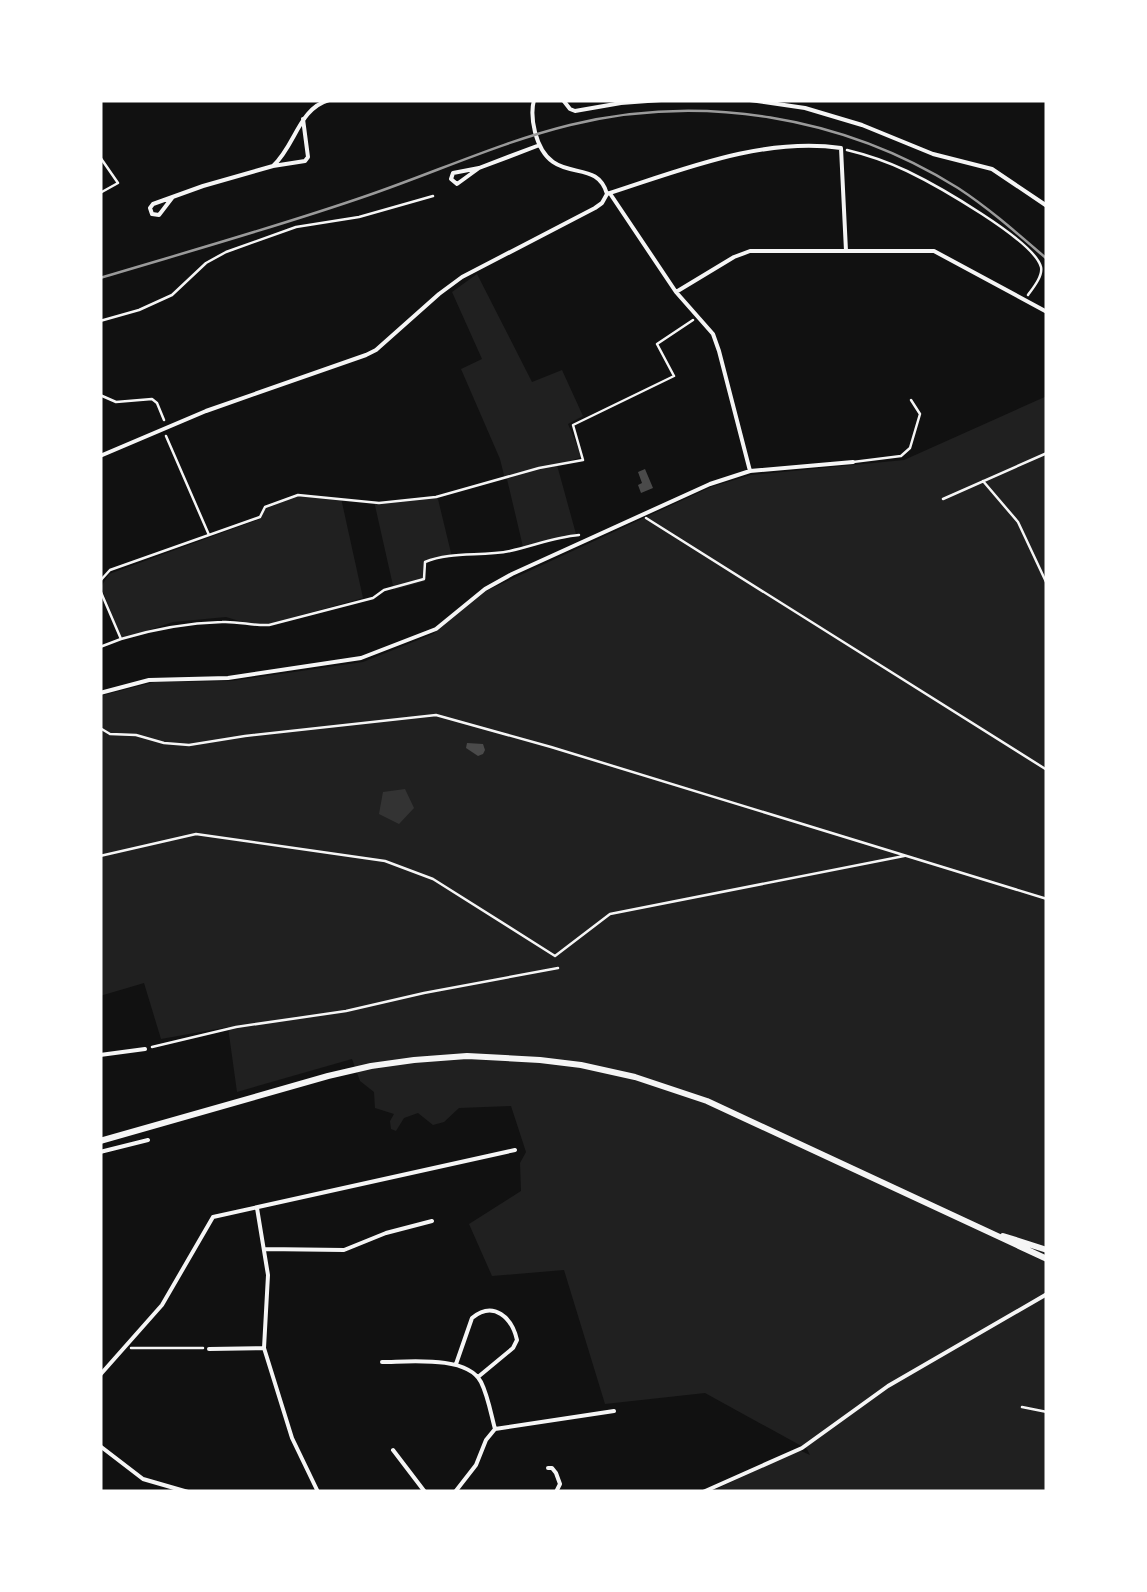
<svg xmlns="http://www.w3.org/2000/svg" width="1147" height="1592" viewBox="0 0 1147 1592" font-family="Montserrat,sans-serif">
<rect width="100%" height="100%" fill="#111"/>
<path fill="#202020" d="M477,274L532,382L562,370L583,416L568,424L582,457L557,465L576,534L523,547L507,479H505L500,459L461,369L482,359L452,292Z
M1047,396V1492H710L799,1450L810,1455L807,1449L705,1393L605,1404L564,1270L492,1276L469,1224L521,1191L520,1163L526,1152L511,1106L459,1108L444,1122L433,1125L418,1113L404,1118L396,1131L391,1129L390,1121L394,1114L375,1108L374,1092L360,1081L352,1059L237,1092L228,1027L161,1039L144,983L100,996V696L155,682L231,681L363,662L433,634L486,591L711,487L751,475L904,460Z
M437,495L452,557L425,561V581L394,590L374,501L383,503Z
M297,496L341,498L363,598L273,623L253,625L226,617L173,622L122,639L101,587L109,574L260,519L265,509Z"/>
<path fill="#333" d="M405,789L414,808L399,824L379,814L383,792Z"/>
<path fill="#4a4a4a" d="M645,469L653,488L641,493L638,485L642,483L638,472Z
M467,743L483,744L485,750L483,754L478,756L466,748Z"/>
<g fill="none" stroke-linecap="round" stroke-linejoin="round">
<path stroke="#f5f5f5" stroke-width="2.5" d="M847,150C868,155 888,162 907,171C934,184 1034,240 1041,267C1043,276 1033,288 1028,295
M100,157L118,183L100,193
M100,321L139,310L172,295L206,263L226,252L296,227L359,217L433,196
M100,395L116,402L152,399L157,403L164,420
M166,436L209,535
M983,481L1018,522L1047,584
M943,499L1047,453
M646,518L1047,770
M100,581L110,570L260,517L265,507L298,495L379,503L436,497L539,468L583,460L573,425L674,376L657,344L693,320
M100,590L121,639L100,647
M121,639C154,629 188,623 222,622C238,621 253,626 269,625L373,598L384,590L424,579L425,562C451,551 481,557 510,551C533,546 555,537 579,535
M100,728L110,734L136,735L164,743L189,745L245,736L436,715L551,747L1047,899
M100,856L196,834L385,861L433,879L555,956L610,914L904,856
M152,1047L236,1027L346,1011L424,993L558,968
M131,1348H203
M1022,1407L1047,1412"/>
<path stroke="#f5f5f5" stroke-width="2.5" d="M853,462L901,456L910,448L920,414L911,400"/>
<path stroke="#f5f5f5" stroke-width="4" d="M534,100C531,111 532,120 535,132C550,190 596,154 607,194
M563,100L570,109L575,111L621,103L661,100
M750,100L805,108L862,125L933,154L992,169L1047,206
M273,166L305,161L308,157L303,119
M479,168L457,184L451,179L453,173L479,168L537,146
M607,194C682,170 761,137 841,148L846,251
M611,195L676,292L713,334L719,351L750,471
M172,198L159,215L152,214L150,208L153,204L203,186L273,166C296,145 298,109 329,100
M676,292L734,257L750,251H934L1047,312
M100,456L206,411L366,355L376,350L439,294L462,277L595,208L602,203L607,194
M100,693L149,680L228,678L361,658L436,629L485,589L512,574L710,484L750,471L853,462
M100,1055L145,1049
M100,1152L148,1140
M257,1208L268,1275L264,1348L292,1438L318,1492
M264,1249L344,1250L386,1233L432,1221
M209,1349L264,1348
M382,1362C408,1362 467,1355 481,1382C488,1396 491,1414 495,1429
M456,1364L472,1318C494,1300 512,1318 517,1340L513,1348L478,1377
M100,1375L162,1305L213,1217L515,1150
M100,1446L143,1479L188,1492
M393,1450L425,1492
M548,1468H552L556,1473L560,1484L556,1492
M455,1492L476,1465L486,1440L495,1429L614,1411
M703,1492L802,1448L888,1386L1047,1294"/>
<path stroke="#f5f5f5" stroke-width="6" d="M100,1141L328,1076L371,1066L414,1060L467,1056L540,1060L581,1065L635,1077L707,1101L1047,1259
M1003,1236L1047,1250"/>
<path stroke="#9a9a9a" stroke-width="2.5" d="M100,278C190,251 280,226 369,195C436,172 501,142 570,125C702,93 843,116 958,188C990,209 1018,234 1047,259"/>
</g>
<rect width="1147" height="1592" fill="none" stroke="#ffffff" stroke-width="205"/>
</svg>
